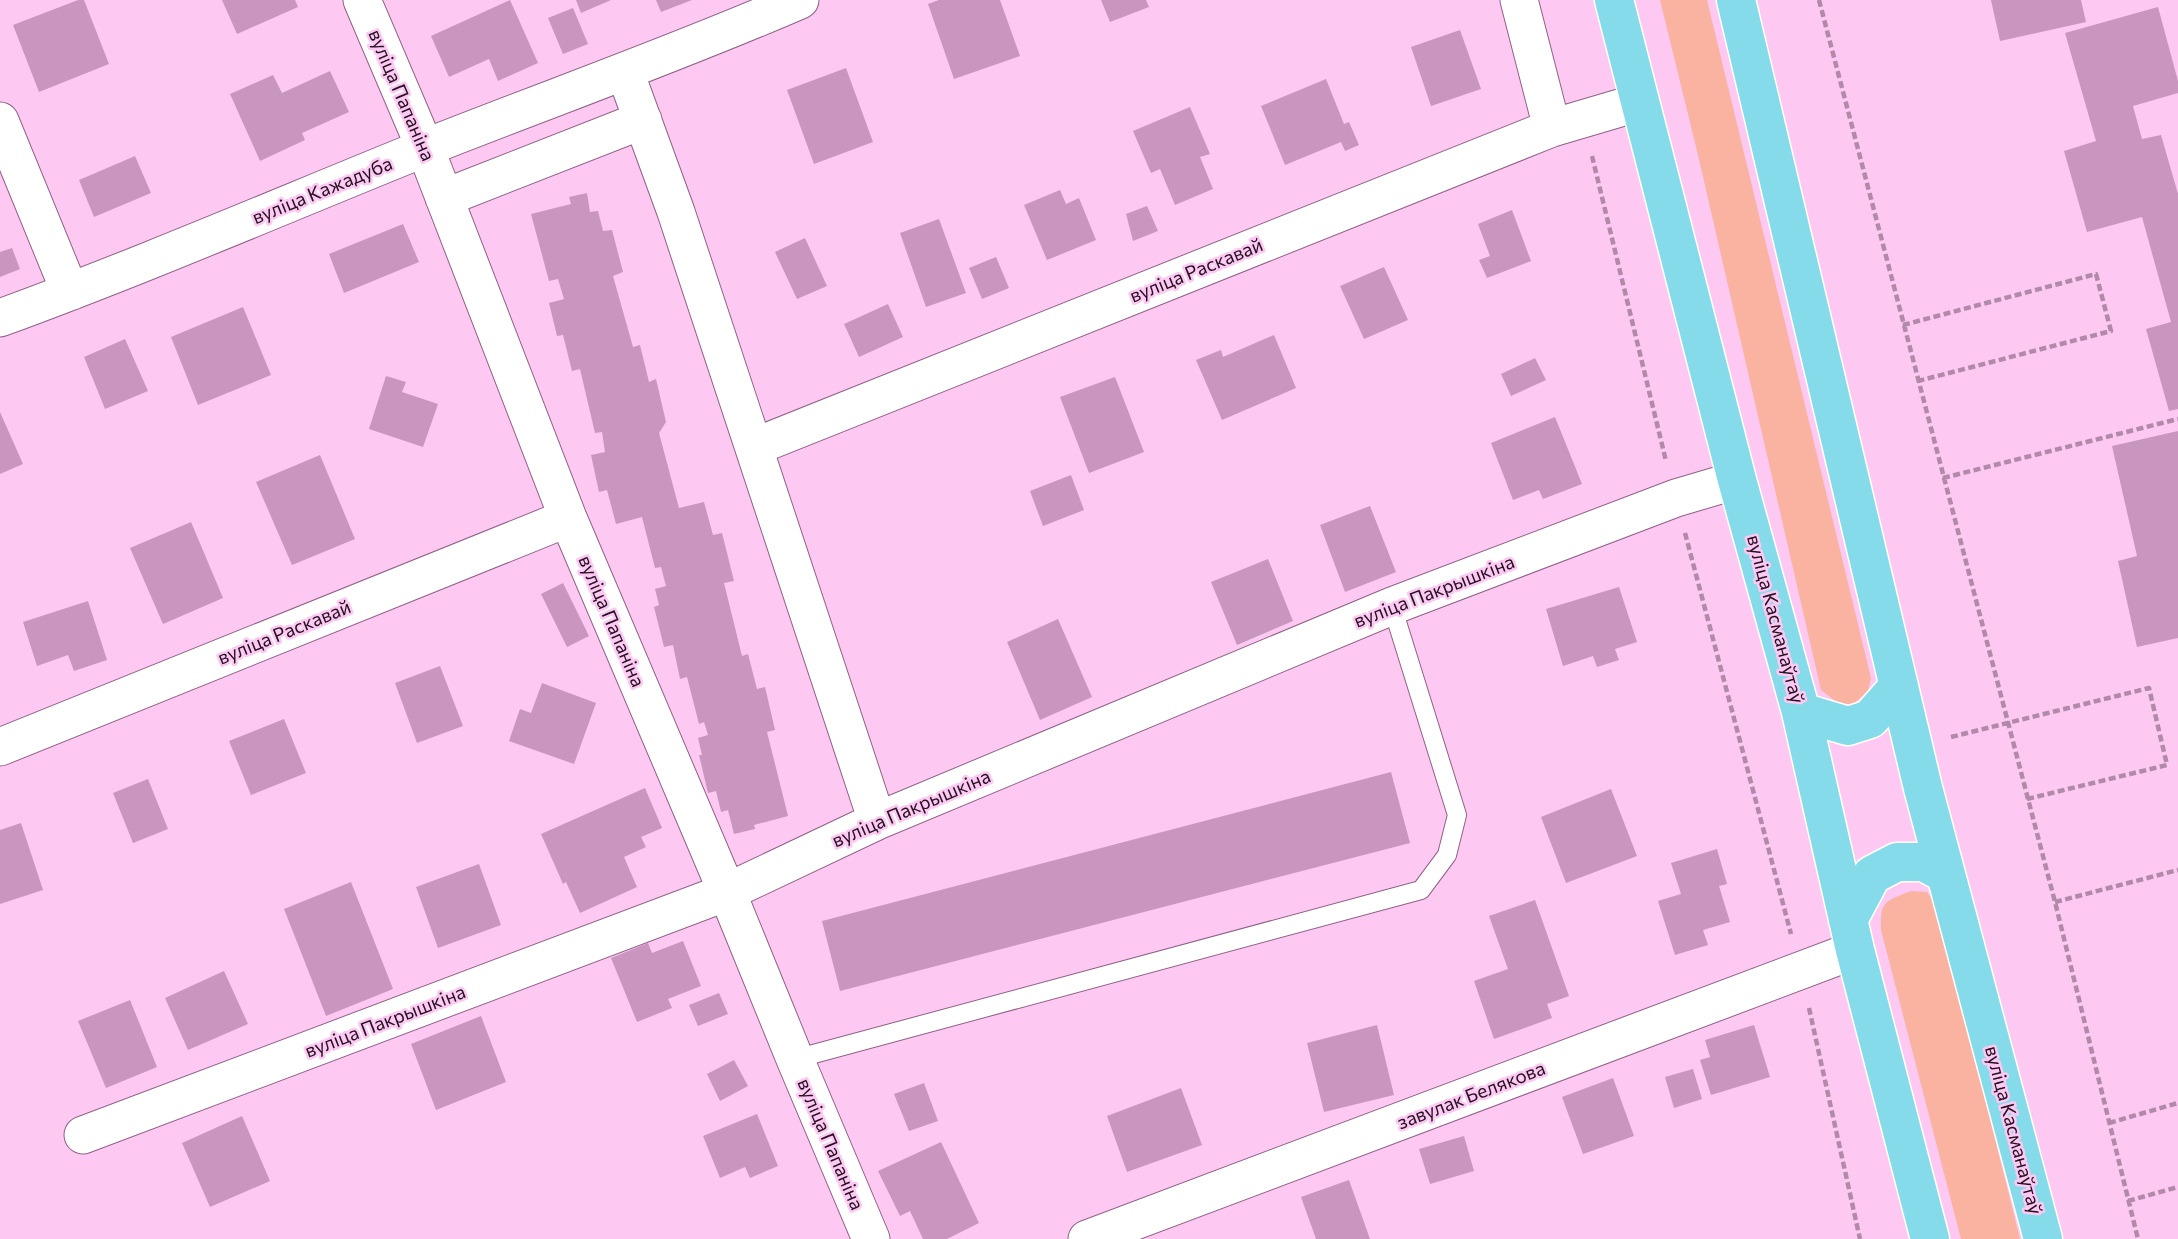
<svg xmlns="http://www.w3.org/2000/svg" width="2178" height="1239" viewBox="0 0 2178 1239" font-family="Commissioner,sans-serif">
<rect width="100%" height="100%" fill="#fdc9f3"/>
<path fill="#fab2a1" d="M1660,0H1707L1871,678L1868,691L1852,705L1839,704L1821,690L1698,155Z
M1911,891L1927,892L1937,906L2020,1239H1961L1881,930C1880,900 1885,902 1911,891Z"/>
<path fill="#c896be" d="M78,0H84L109,64L39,92L13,25Z
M222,0H295L298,7L237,34Z
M510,0L538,63L498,81L489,59L449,77L431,36Z
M576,0H611L581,13Z
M656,0H692L661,12Z
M939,0H1000L1020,56L954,79L928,4Z
M1101,0H1146L1149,7L1110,22Z
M1991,0H2081L2086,22L2000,41Z
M2158,7L2178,81V93L2133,106L2142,139L2161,135L2178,194V409L2169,411L2146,329L2171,322L2142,217L2087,232L2064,151L2096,141L2065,33Z
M573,8L588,44L563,54L548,18Z
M1460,30L1481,89L1431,106L1411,47Z
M846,68L873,142L814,164L787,90Z
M330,71L349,112L302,133L305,140L260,161L230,94L273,75L282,93Z
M1326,79L1344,124L1349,122L1359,145L1345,151L1341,142L1285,165L1261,106Z
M1190,107L1210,154L1200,157L1213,189L1175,205L1160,169L1151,173L1133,131Z
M135,156L151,193L94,217L79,180Z
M1060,190L1066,204L1079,198L1096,240L1047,260L1024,205Z
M587,193L590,212L598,211L603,231L612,230L623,272L613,276L633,347L640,345L649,382L656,379L666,422L659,433L679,508L704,502L713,535L722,533L734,581L724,583L742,656L748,654L757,689L765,687L775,730L767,732L788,816L754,825L755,829L734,834L728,810L721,812L716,791L708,793L699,755H702L698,738L708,735L704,722L699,724L687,677L680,679L673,645L664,647L654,607L659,605L655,589L666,586L661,567L655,568L642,517L616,524L607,490L599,492L591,455L605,452L602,432L595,433L580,369L572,371L563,335L557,336L549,303L564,299L558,279L549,281L531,214L571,204L569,197Z
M1147,206L1158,231L1133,241L1126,214Z
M1512,210L1531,261L1487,278L1479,260L1490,256L1478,224Z
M939,219L966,293L926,307L900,233Z
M403,224L419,262L344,293L329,254Z
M805,238L827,286L797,299L775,252Z
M12,248L20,269L0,277V252Z
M996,257L1009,288L982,299L969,268Z
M1384,267L1408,320L1364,339L1340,286Z
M888,304L903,337L859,357L844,324Z
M243,307L271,375L198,405L171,337Z
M1274,335L1296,388L1222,420L1196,360L1221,350L1223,357Z
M125,339L148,391L105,409L84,357Z
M1535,358L1546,380L1511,396L1501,374Z
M386,376L406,382L402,392L438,404L423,447L369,429Z
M1115,377L1144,452L1089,473L1060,397Z
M0,412L23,464L0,474Z
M1555,417L1582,484L1543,499L1539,490L1513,500L1491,443Z
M2178,431V638L2137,647L2118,561L2137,556L2112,446Z
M320,455L355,539L292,565L256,482Z
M1071,475L1084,510L1043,526L1030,491Z
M1370,506L1396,572L1345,592L1320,525Z
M191,522L223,598L163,624L130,548Z
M1268,559L1293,621L1237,645L1211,582Z
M563,583L589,636L567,647L541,594Z
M1619,587L1637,642L1615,649L1619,660L1597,667L1593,656L1563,666L1546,609Z
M88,601L107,660L74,671L68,655L37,666L23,622Z
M1058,619L1092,697L1040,720L1007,642Z
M440,666L463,726L417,743L395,683Z
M542,683L596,703L574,764L509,741L520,709L531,713Z
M284,719L306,773L251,795L229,741Z
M1391,772L1410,843L840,991L822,921Z
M148,779L168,829L133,843L113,793Z
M645,788L662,828L641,837L646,847L624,857L637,887L580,913L566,882L563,884L541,834Z
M1611,789L1637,856L1566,883L1541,817Z
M21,823L43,890L0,904V830Z
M1717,849L1727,884L1719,886L1730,922L1703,930L1708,945L1675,955L1658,901L1681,894L1671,863Z
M479,864L501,925L438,948L416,887Z
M351,882L393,989L326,1016L284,909Z
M1535,900L1569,996L1547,1004L1552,1018L1494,1039L1474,981L1508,969L1489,916Z
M683,941L701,986L668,999L672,1008L637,1022L611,958L648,943L652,953Z
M224,971L248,1024L188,1050L165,998Z
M719,993L728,1014L698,1026L689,1005Z
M130,1000L157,1067L106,1088L78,1021Z
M481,1016L506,1082L436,1110L411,1044Z
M1377,1025L1394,1095L1324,1112L1307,1043Z
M1754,1025L1770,1077L1711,1095L1700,1060L1710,1057L1705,1040Z
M734,1060L748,1086L720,1101L707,1074Z
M1693,1069L1702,1099L1674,1108L1665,1077Z
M1613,1078L1634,1136L1583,1154L1562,1097Z
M924,1083L938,1121L909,1131L894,1094Z
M1181,1088L1202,1145L1127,1172L1107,1116Z
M757,1114L778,1166L750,1178L745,1167L720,1178L703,1136Z
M242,1116L270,1181L210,1207L182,1143Z
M1464,1136L1474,1171L1430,1184L1419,1149Z
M941,1142L979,1223L947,1239H923L910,1211L900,1216L878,1171Z
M1349,1180L1370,1239H1316L1301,1197Z"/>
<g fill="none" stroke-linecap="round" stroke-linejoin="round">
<defs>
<path id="lane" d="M795,1059L1421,890L1447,855L1457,815L1392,606"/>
<path id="street" d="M362,0L425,148L568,518L727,892L795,1059L871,1239
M1519,0L1552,128
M625,72L676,212L877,821
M0,121L70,292
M444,198L643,120
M0,318C142,266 281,206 422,149C548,99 676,54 800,0
M754,447L1552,128L1640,102
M0,747L568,518
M83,1135L727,892L877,821L1392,606L1676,498L1737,480
M1087,1239L1855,950"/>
<path id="primary" d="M1614,0L1737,480L1801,712L1855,950L1930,1239
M1736,0L1923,788L2043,1239
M1801,712L1848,726L1870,719L1899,686
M1848,920L1872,875L1897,862H1924L1946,874"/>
</defs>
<use href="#lane" stroke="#8f6187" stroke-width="20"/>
<use href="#street" stroke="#8f6187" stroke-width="39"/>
<use href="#primary" stroke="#fff" stroke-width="41"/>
<path stroke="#b189a9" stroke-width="4.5" stroke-dasharray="7 3.5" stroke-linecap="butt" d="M1819,0L2055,902L2138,1239
M1592,156L1666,461
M1903,325L2096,274L2111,331L1918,381
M1943,478L2178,419
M1685,533L1791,934
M1951,737L2149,688L2167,765L2027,799
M2055,902L2178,870
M1809,1008L1860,1239
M2109,1123L2178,1103
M2128,1201L2178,1187"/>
<use href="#lane" stroke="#fff" stroke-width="18"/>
<use href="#street" stroke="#fff" stroke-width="37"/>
<use href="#primary" stroke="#86dbeb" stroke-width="38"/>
</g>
<g text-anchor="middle" stroke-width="5" stroke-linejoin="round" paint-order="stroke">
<g font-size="19" fill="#231120" stroke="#fdc9f3">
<text transform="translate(402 95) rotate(67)" y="7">вуліца Папаніна</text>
<text transform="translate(322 190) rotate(-22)" y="7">вуліца Кажадуба</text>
<text transform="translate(1196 270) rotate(-22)" y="7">вуліца Раскавай</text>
<text transform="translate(1434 591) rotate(-21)" y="7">вуліца Пакрышкіна</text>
<text transform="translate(1776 619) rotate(75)" y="7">вуліца Касманаўтаў</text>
<text transform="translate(612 621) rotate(67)" y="7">вуліца Папаніна</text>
<text transform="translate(284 632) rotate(-22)" y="7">вуліца Раскавай</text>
<text transform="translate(911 808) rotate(-23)" y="7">вуліца Пакрышкіна</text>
<text transform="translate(385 1021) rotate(-21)" y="7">вуліца Пакрышкіна</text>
<text transform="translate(1471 1095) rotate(-21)" y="7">завулак Белякова</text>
<text transform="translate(2014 1130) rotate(75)" y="7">вуліца Касманаўтаў</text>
<text transform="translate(831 1144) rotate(67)" y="7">вуліца Папаніна</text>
</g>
</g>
</svg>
